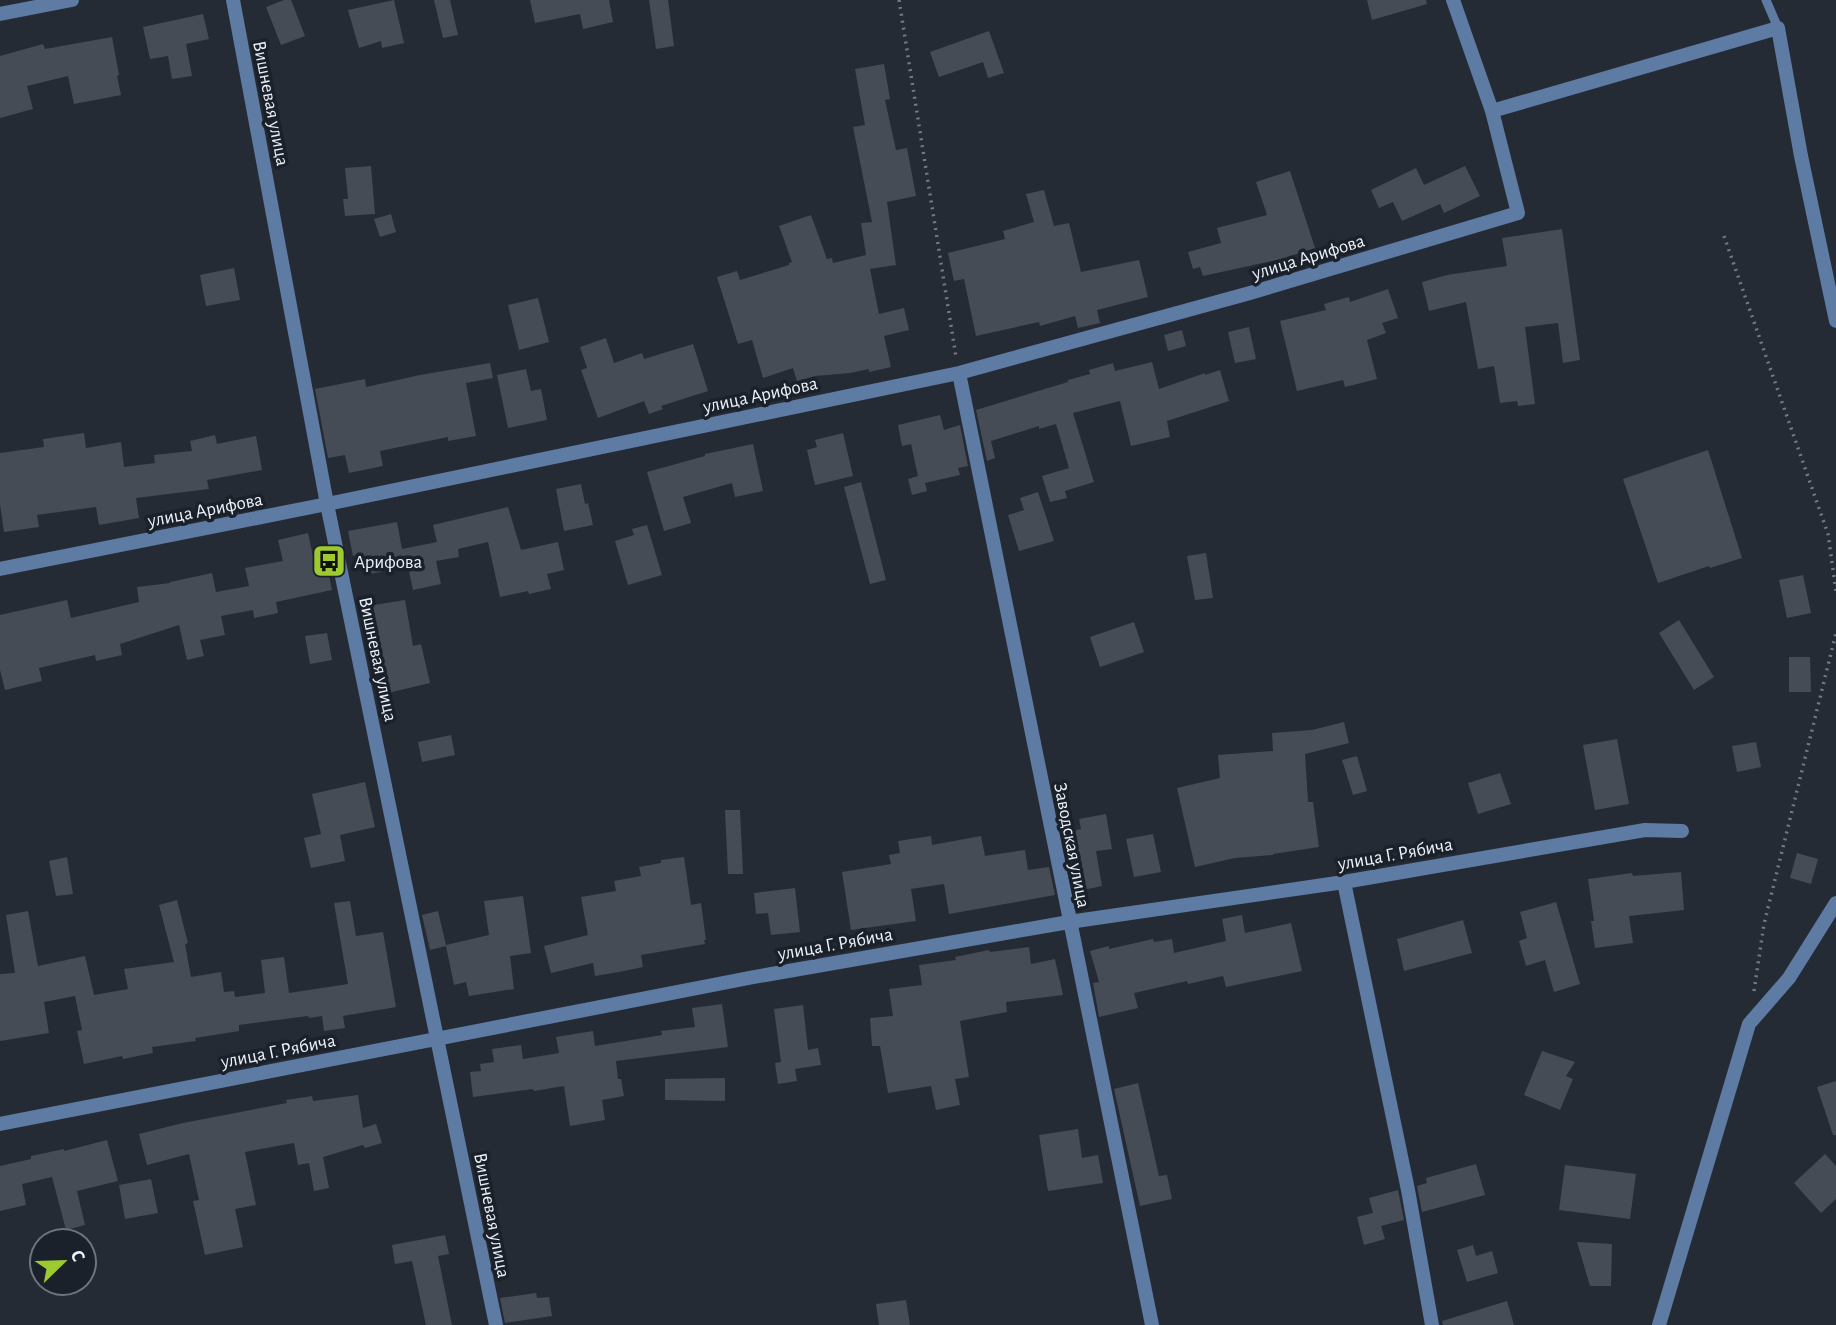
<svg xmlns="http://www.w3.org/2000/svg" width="1836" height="1325" viewBox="0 0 1836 1325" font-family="'Alegreya Sans',sans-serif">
<rect width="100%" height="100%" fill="#242b34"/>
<path fill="#454c56" d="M284,0H291L305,36L281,45L266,7Z
M394,0L404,43L382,48L381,41L359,48L348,10Z
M434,0H450L458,35L443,38Z
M530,0H609L613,22L583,29L580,14L535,23Z
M649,0H668L674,46L656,49Z
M1367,0H1426L1427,4L1372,20Z
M203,14L209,39L186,44L192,76L172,79L168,56L150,59L143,27Z
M989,31L1004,73L988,78L983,62L939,77L930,52Z
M112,37L119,75L117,76L121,95L74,104L68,76L27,86L33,109L0,118V56L43,44L45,49Z
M884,64L890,99L885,100L896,150L907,148L916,196L887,202L896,265L870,269L879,314L904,308L909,330L884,336L891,367L869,372V369L850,373L815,376L797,381L793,368L763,378L752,340L738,344L717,277L737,271L740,280L789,265V263L792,262L779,226L811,215L827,259L832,258L833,263L866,255L861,223L872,222L853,127L865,125L855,69Z
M371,166L375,214L345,216L343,199H348L345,168Z
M1465,166L1480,196L1444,213L1440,204L1402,221L1393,202L1379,208L1371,190L1416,168L1424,185Z
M1290,171L1315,248L1281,259L1203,276L1200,267L1193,269L1188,252L1221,243L1217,228L1267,215L1256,182Z
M1044,190L1054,226L1069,223L1081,272L1139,260L1148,297L1097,310L1100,323L1078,328L1075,316L1040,326L1039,322L976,336L964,279L954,281L948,253L1005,239L1003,231L1034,222L1026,194Z
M391,214L396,232L380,237L374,219Z
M1562,229L1580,360L1563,363L1558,323L1525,327L1535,404L1518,406L1517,401L1500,403L1494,366L1478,369L1466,302L1429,311L1422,282L1447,275L1507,266L1502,238Z
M234,268L240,300L206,306L200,275Z
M1388,289L1398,318L1382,323L1386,333L1367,340L1377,379L1345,387L1343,380L1297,391L1280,321L1326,310L1324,304L1349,297L1350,302Z
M538,298L549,342L519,350L508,305Z
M1249,327L1256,359L1235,363L1228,332Z
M1182,330L1186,346L1168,351L1164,335Z
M606,338L614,363L642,353L644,359L693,344L708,391L661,406L663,409L649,414L644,401L598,418L581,370L587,368L580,347Z
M1152,362L1159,389L1205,373V375L1220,370L1229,401L1167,421L1170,437L1131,446L1120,401L1073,413L1094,482L1065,491L1067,498L1050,502L1042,476L1069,468L1056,424L1039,429V426L991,441L995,458L987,461L976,410L1068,382V380L1090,374L1089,370L1113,363L1115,371Z
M490,363L493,378L466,383L476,436L448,441V437L380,451L383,466L349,473L345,455L328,458L315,389L365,379L366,387L420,375Z
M526,369L531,391L541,389L547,420L508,428L497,375Z
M940,415L944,430L960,425L968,466L958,468L960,475L925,483L927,491L912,495L908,479L918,476L911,444L902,446L898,425Z
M84,433L86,448L121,442L124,467L155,463L154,455L192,451L190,441L215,435L217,444L256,436L262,470L207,480L209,489L136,498L139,518L99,525L96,507L37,515L39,527L4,532L0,504V453L44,447L43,439Z
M843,433L853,476L815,485L807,450L817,447L815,440Z
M753,444L763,491L735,497L732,483L683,497L691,523L664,531L647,472L705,456V454Z
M1708,450L1742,558L1710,568L1709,566L1658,583L1623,479Z
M861,482L886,580L870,584L844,487Z
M581,484L585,504L588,503L593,525L564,531L556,489Z
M1038,492L1054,541L1019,551L1008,515L1024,510L1020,498Z
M508,507L521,550L558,542L564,570L547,574L551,589L529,594L528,591L500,597L488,542L458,549L459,557L436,561L441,584L413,590L408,567L364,575L360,555L353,556L348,531L397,522L402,549L437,542L433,525Z
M647,525L662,575L628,585L615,541L634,535L632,529Z
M308,533L317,574L328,571L332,590L276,602L278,613L254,618L253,610L221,616L225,635L200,640L204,656L187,660L179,625L120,644L122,655L96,661L95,655L39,668L42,681L5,690L0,670V615L67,600L71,618L139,602L137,587L170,583V582L212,573L216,592L249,586L245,568L283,561L278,540Z
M1206,553L1213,598L1195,600L1187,556Z
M1803,575L1811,613L1787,618L1779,580Z
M405,600L413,646L421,644L430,683L388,693L376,646L368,606Z
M1679,620L1714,677L1694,690L1659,633Z
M1134,622L1144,652L1100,667L1090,637Z
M327,633L332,660L310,664L305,636Z
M1789,657H1810L1811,692H1789Z
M1344,722L1349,743L1305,754L1308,802H1313L1319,847L1273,854V855L1235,858L1195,867L1177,788L1220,778L1218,755L1273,751L1272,733L1312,730Z
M451,735L455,755L422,762L418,742Z
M1617,739L1629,804L1595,810L1583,745Z
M1756,742L1761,767L1737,772L1732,746Z
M1357,756L1367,791L1353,795L1342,760Z
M1500,773L1511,804L1478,814L1468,783Z
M365,782L375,827L340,835L345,861L311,868L304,838L321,834L312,794Z
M725,810H740L743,874H728Z
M1106,814L1112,849L1096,851L1102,886L1074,892L1062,833L1081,829L1079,819Z
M1153,834L1161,872L1134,877L1126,839Z
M931,836L932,845L981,836L985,856L1025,850L1028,870L1049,867L1055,895L949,914L944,884L911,889L916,921L851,930L842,872L891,864L889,855L900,853L898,841Z
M1797,853L1818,859L1811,884L1790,878Z
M67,857L73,894L56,896L49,861Z
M684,857L691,905L701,903L706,940H704L705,944L641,955L643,967L619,972L595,976L593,963L551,973L544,946L588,935L581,897L616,891L614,881L641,876L639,867L661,863V860Z
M1681,872L1684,910L1629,916L1633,943L1595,948L1591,921H1594L1588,879L1632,873L1633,876Z
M795,888L800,932L771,935L768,913L756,914L754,893Z
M523,896L531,953L510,956L514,989L469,996L466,982L454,985L446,946L430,950L422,915L438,911L446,945L489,935L484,901Z
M177,900L188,943L185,944L191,977L221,972L224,992L234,991L235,997L265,993L261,960L284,957L289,993L348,984L334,903L350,901L356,936L383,932L396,1007L343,1016L345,1028L324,1031L322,1016L309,1018L308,1016L239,1025V1031L195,1038L196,1041L152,1047L153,1053L123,1059L122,1056L84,1064L77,1031L82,1030L75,996L44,1002L49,1033L0,1041V974L15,973L6,915L28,911L38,966L85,956L94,995L128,989L124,969L174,962L159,905Z
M1556,902L1580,984L1554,992L1545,960L1526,966L1519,941L1527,938L1520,912Z
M1242,915L1245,933L1291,923L1302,971L1226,987L1223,976L1188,984L1187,981L1134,993L1138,1008L1099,1017L1093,983L1099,982L1090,951L1109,946V949L1153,939L1154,942L1172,939L1174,953L1226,941L1222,919Z
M1463,920L1472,953L1404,971L1397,939Z
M1029,947L1031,964L1055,959L1063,995L1006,1002L1007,1012L960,1021L969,1077L955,1079L960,1105L936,1110L931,1086L888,1093L880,1046H872L870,1018L893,1016L889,989L922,985L919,965L956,960L955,957L989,950L990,952Z
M722,1004L728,1047L616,1061L618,1079H621L624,1096L602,1100L605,1120L570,1126L564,1086L534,1091L533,1089L473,1097L470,1072L481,1071L480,1064L494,1062L492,1049L521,1045L523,1059L559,1053L556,1037L593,1031L595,1046L662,1035L661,1031L695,1027L692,1008Z
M803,1005L808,1050L818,1048L821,1065L795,1069L797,1081L778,1084L775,1063L781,1062L774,1009Z
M1542,1051L1575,1062L1566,1076L1573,1079L1560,1110L1524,1095Z
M725,1078V1101L665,1100V1079Z
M1836,1081V1135H1833L1817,1087Z
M1138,1083L1159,1176L1167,1175L1172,1199L1140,1206L1114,1089Z
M358,1095L363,1128L376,1124L382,1143L365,1148L363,1145L323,1157L329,1188L314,1191L309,1163L298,1165L294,1143L245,1152L256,1205L235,1209L243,1247L205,1255L193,1201L199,1200L189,1154L147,1165L139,1134L183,1123L287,1103L286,1100L312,1096L313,1101Z
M1078,1129L1082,1158L1098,1155L1103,1183L1048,1191L1039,1135Z
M107,1140L118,1181L77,1191L85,1225L66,1230L52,1177L22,1184L26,1205L0,1211V1166L31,1159V1156L64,1149V1151Z
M1825,1154L1836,1166V1199L1821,1213L1794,1183Z
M1476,1164L1485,1195L1422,1212L1417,1186L1427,1183L1426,1178Z
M1565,1165L1636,1174L1630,1219L1559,1210Z
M151,1179L158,1213L125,1219L119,1185Z
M1398,1190L1404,1220L1381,1226L1385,1239L1364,1245L1357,1217L1373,1213L1369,1198Z
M445,1235L449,1254L438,1256L452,1325H426L412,1261L395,1264L392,1245Z
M1577,1242L1612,1244L1611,1286H1590Z
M1473,1245L1476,1256L1492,1251L1498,1273L1467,1282L1457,1250Z
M536,1293L537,1298L549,1297L552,1316L505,1323L500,1298Z
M906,1300L910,1325H879L876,1304Z
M1507,1301L1514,1325H1443L1442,1321Z"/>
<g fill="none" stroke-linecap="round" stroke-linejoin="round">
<path stroke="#737981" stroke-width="3.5" stroke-dasharray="2 5" stroke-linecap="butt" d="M899,0L956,357
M1724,236L1828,534L1836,591
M1754,991L1764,924L1836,633"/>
<path stroke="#5e7ba4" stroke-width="9" d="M1766,0L1778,28"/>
<path stroke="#5e7ba4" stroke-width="14" d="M0,14L72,0
M1492,111L1778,28L1801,156L1836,321
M959,373L1152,1325
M0,569L327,504L959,373L1250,293L1518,213L1492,111L1453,0
M1344,882L1408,1190L1432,1325
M0,1124L754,977L1069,922L1344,882L1645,830L1682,831
M1659,1325L1749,1024L1789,978L1836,903"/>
<path stroke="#5e7ba4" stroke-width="14" d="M233,0L327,504L496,1325"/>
</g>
<defs>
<symbol id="bus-square" viewBox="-11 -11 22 22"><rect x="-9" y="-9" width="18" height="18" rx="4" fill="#9dca30" stroke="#1b212a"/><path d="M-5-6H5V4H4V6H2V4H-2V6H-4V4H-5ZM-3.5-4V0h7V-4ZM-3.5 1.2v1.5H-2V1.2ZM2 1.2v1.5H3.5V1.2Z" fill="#111"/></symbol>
</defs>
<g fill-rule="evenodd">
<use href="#bus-square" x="310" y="542" width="38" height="38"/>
</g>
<g text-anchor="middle" stroke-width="7" stroke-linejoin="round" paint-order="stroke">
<g font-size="19" fill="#edf1f8" stroke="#1b212a">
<text transform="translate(272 103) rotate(79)" y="7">Вишневая улица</text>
<text transform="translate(1308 256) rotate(-17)" y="7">улица Арифова</text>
<text transform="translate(760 394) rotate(-12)" y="7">улица Арифова</text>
<text transform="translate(205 509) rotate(-11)" y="7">улица Арифова</text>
<text transform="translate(379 659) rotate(78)" y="7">Вишневая улица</text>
<text transform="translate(1073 845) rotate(79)" y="7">Заводская улица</text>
<text transform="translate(1395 853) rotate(-10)" y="7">улица Г. Рябича</text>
<text transform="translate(835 943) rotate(-10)" y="7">улица Г. Рябича</text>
<text transform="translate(278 1050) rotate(-11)" y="7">улица Г. Рябича</text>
<text transform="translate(493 1215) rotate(79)" y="7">Вишневая улица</text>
</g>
<g font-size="19" fill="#edf1f8" stroke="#1b212a" text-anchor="start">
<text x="354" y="568">Арифова</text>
</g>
</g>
<g transform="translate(63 1262) rotate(67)"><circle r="33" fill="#1b212a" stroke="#6f747c" stroke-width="2"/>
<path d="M0-5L12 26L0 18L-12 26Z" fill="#9dca30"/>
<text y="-10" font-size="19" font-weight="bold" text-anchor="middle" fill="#edf1f8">С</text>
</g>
</svg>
